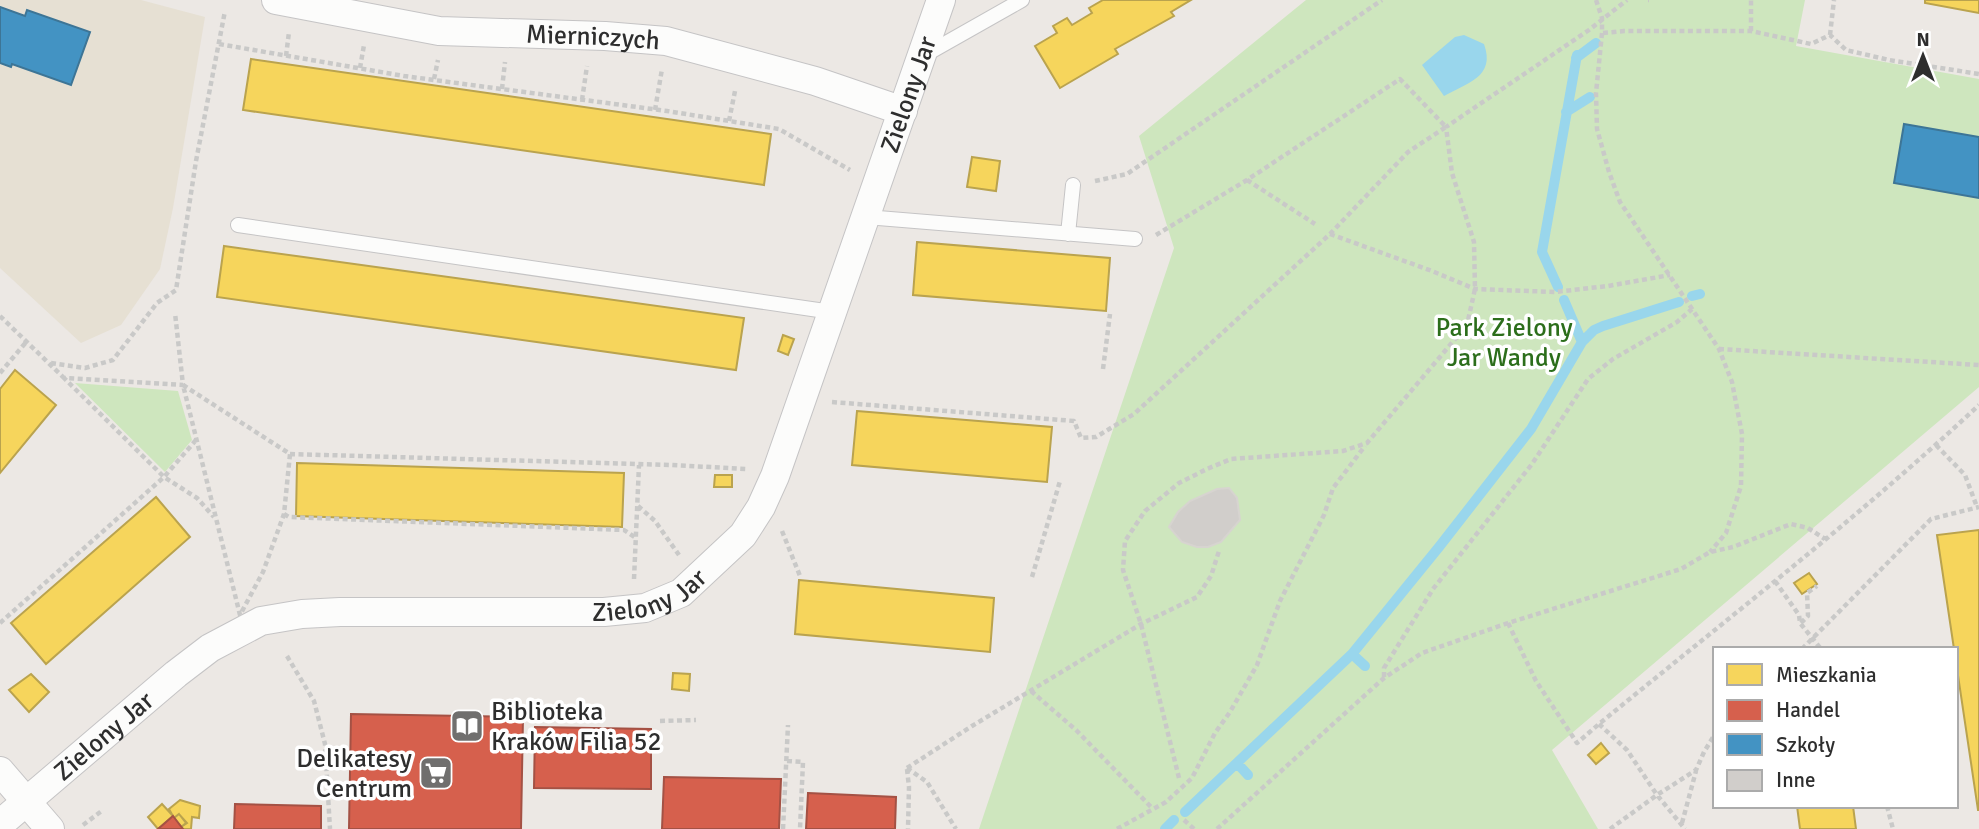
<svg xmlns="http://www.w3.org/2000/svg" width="1979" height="829" viewBox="0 0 1979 829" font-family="Signika,sans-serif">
<rect width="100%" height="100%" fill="#ece8e4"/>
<path fill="#e6e0d3" d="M0,0H141L205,17L173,208L160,269L121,325L81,343L0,268Z"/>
<path fill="#cee6be" d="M1306,0H1805L1796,46L1979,79V387L1552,750L1598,829H979L1174,248L1139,136Z
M75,383L178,391L192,440L165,472Z"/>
<path fill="#99d6ec" d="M1464,35L1484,44C1496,77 1467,83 1444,96L1422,65L1455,37Z"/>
<path fill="#f6d55c" stroke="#baa34e" stroke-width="2" d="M1103,0H1191L1171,12L1174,16L1115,49L1118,54L1060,88L1035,46L1057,33L1053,26L1067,18L1072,25L1092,13L1089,8Z
M1925,0H1979V13L1925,3Z
M251,59L771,134L764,185L243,110Z
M972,157L1000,161L996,191L967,187Z
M917,242L1110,258L1106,311L913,295Z
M224,246L744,318L736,370L217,297Z
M783,335L794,339L788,355L778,351Z
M15,370L56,405L0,473V389Z
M857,411L1052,427L1047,482L852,465Z
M297,463L624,473L622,527L296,516Z
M715,475H732V487H714Z
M156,497L190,537L46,664L11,623Z
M1979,530V810H1978L1956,662V649H1954L1937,535Z
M1809,573L1817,584L1802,594L1794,583Z
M799,580L994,598L990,652L795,634Z
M673,673L690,674L689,691L672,689Z
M31,674L49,692L29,712L9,690Z
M1601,743L1609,753L1596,764L1588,755Z
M180,800L200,806L199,818L192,817L191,829H183L181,827L187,823L179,814L174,818L169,809Z
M162,804L173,816L158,829L148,817Z
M1797,806H1853L1856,829H1800Z
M179,814L186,823L181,827L174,818Z"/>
<path fill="#d6604d" stroke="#a45144" stroke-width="2" d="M351,714L523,717L521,829H349Z
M535,727L651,729V789L534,788Z
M664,777L781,779L779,829H662Z
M808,793L896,797L895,829H806Z
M235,804L321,806V829H234Z
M173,816L183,829H158Z"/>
<path fill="#4393c3" stroke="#3d7596" stroke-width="2" d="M0,7L25,16L27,10L90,32L71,85L12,64L11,67L0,63Z
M1904,124L1979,137V198L1894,183Z"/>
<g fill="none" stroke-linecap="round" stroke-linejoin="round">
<path stroke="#99d6ec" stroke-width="10" d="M1576,58L1596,43
M1566,112L1590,97
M1558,287L1542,252L1577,55
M1692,296L1700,294
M1564,300L1582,342
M1352,654L1365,666
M1237,763L1248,775
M1185,812L1352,654L1439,547L1531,429L1582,342L1594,330L1603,326L1679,302
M1165,829L1174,820"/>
</g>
<path fill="#d1cecb" stroke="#d7d4d0" stroke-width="2" d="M1229,488L1237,498L1240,520L1221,542L1208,547H1197L1182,542L1169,527L1178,512L1190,501L1217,489Z"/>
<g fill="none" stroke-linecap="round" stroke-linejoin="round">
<defs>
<path id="service" d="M923,56L1022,0
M866,217L1135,239
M238,225L832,312
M1068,234L1073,185"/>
<g id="minor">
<path id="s1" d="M276,0L439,31L605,36L666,41L815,81L903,111"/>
<path d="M0,771L50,829"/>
<path id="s2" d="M0,824L176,674L210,648L261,621L302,614L340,612H604L645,608L681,593L743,535L761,507L775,476L941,0"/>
</g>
</defs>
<use href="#service" stroke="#c5c4c5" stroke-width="16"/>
<use href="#minor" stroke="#c5c4c5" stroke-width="30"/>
<path stroke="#c9c9c8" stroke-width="4.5" stroke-dasharray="5 3.5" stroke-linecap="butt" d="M1596,0L1602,18V33L1596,93L1597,129L1609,172L1620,202L1719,349L1732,382L1742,434L1741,486L1726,533L1710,552
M1648,0H1649
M1751,31V0
M1603,33L1624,31H1751L1811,44L1830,35L1846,50L1889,60L1979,74
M1830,35L1834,0
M219,44L404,76L667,111L779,129L850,170
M286,56L289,32
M360,68L364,45
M434,79L438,60
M502,89L505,62
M582,100L587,66
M655,110L662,69
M729,121L735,91
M1247,180L1315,224
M1095,181L1127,174L1382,0
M1330,234L1432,271L1475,289L1555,292L1608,286L1670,275
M0,316L64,378
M1719,349L1979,365
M51,363L85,368L113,360L157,303L176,290L196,161L225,11
M1103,369L1110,314
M0,373L27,341
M183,385L290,454L284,514L263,572L240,615Z
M832,402L1074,421L1081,438L1096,437L1134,414L1330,234L1408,152L1446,127L1400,79L1247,180L1156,235
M196,440L164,477L197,498L214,517
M1936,445L1965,475L1977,507
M290,454L671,465L747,469
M638,506L655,521L679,555
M284,514L289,517L624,530L636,538
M782,531L800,576
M1032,577L1060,481
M634,579L639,465
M1775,581L1799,615L1800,623L1821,649
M0,623L164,477L64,378L183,385L175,313
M1508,623L1536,681L1577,743L1599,724C1727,619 1858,518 1979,405
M1801,623L1808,616L1807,593L1817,586
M1802,649L1931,519L1979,507
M287,656L314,701L325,744L330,829
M1384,677V668L1433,589L1532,464L1588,379L1613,359L1677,322L1692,309
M1031,691L1076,730L1153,809
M660,721L696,720
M1599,724L1627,750L1657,795L1685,829
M787,761L803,762L800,829
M907,768L972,726L1141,624L1197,597L1211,576L1219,551
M907,768L927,782L956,829
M907,769L909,787L908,829
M1179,778L1141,624L1123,570L1125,541L1145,511L1179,483L1207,469L1231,459L1343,451L1367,443L1467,325L1475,289L1474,242L1452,173L1446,127L1589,30L1627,0
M1887,806L1893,829
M1184,820L1194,829
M1682,823L1696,771
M83,825L103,810
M783,829L788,725
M1117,829L1166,802L1192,778L1215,733L1230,712L1257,665L1280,601L1324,515L1333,488L1365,446
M1217,829L1384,678L1422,653L1508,623L1681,569L1710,552L1733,547L1791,524L1808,528L1825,539
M1610,829L1657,795L1696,770L1704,752L1715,734"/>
<use href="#service" stroke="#fcfcfb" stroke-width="14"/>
<use href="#minor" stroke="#fcfcfb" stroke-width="28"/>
</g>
<defs>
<symbol id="library-square" viewBox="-11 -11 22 22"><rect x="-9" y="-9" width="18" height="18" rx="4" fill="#706f6e" stroke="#fff"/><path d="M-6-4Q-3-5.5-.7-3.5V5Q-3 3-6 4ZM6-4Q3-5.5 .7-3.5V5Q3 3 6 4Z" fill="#fff"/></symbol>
<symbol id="supermarket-square" viewBox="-11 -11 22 22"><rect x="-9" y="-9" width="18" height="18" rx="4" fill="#706f6e" stroke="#fff"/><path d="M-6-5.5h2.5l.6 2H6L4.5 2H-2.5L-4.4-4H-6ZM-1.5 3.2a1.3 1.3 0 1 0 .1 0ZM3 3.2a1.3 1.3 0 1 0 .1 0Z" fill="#fff"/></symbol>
</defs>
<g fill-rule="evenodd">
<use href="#library-square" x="448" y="707" width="38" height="38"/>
<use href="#supermarket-square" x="417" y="754" width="38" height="38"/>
</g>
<g text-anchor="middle" stroke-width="7" stroke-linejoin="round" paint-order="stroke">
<g font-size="26" fill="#2e2e2e" stroke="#fff">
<text dy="9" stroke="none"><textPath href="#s1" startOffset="320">Mierniczych</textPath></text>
<text dy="9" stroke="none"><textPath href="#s2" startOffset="1312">Zielony Jar</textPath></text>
<text dy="9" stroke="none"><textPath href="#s2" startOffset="724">Zielony Jar</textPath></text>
<text dy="9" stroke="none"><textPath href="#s2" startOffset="136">Zielony Jar</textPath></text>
</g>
<g font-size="26" fill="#2c6e1b" stroke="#fff">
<text x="1504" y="336">Park Zielony<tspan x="1504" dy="30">Jar Wandy</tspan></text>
</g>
<g font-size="26" fill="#2e2e2e" stroke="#fff" text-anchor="start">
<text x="491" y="720">Biblioteka<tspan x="491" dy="30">Kraków Filia 52</tspan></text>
<text x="412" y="767" text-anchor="end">Delikatesy<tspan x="412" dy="30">Centrum</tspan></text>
</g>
</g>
<rect x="1713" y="647" width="245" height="161" fill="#ffffff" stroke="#ababab" stroke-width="2"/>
<rect x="1727" y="664" width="35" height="21" fill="#f6d55c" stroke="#ababab" stroke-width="2"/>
<text x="1776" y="682" font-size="21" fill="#2e2e2e">Mieszkania</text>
<rect x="1727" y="700" width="35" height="21" fill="#d6604d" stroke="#ababab" stroke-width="2"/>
<text x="1776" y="717" font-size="21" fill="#2e2e2e">Handel</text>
<rect x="1727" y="734" width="35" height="21" fill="#4393c3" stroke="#ababab" stroke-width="2"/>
<text x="1776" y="752" font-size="21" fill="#2e2e2e">Szkoły</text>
<rect x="1727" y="770" width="35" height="21" fill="#d1cecb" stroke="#ababab" stroke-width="2"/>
<text x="1776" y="787" font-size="21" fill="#2e2e2e">Inne</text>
<g transform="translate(1923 56)" stroke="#ffffff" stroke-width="5" paint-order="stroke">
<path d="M0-5L12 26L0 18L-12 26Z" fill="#2e2e2e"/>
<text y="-10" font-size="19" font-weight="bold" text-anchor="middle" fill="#2e2e2e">N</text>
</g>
</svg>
